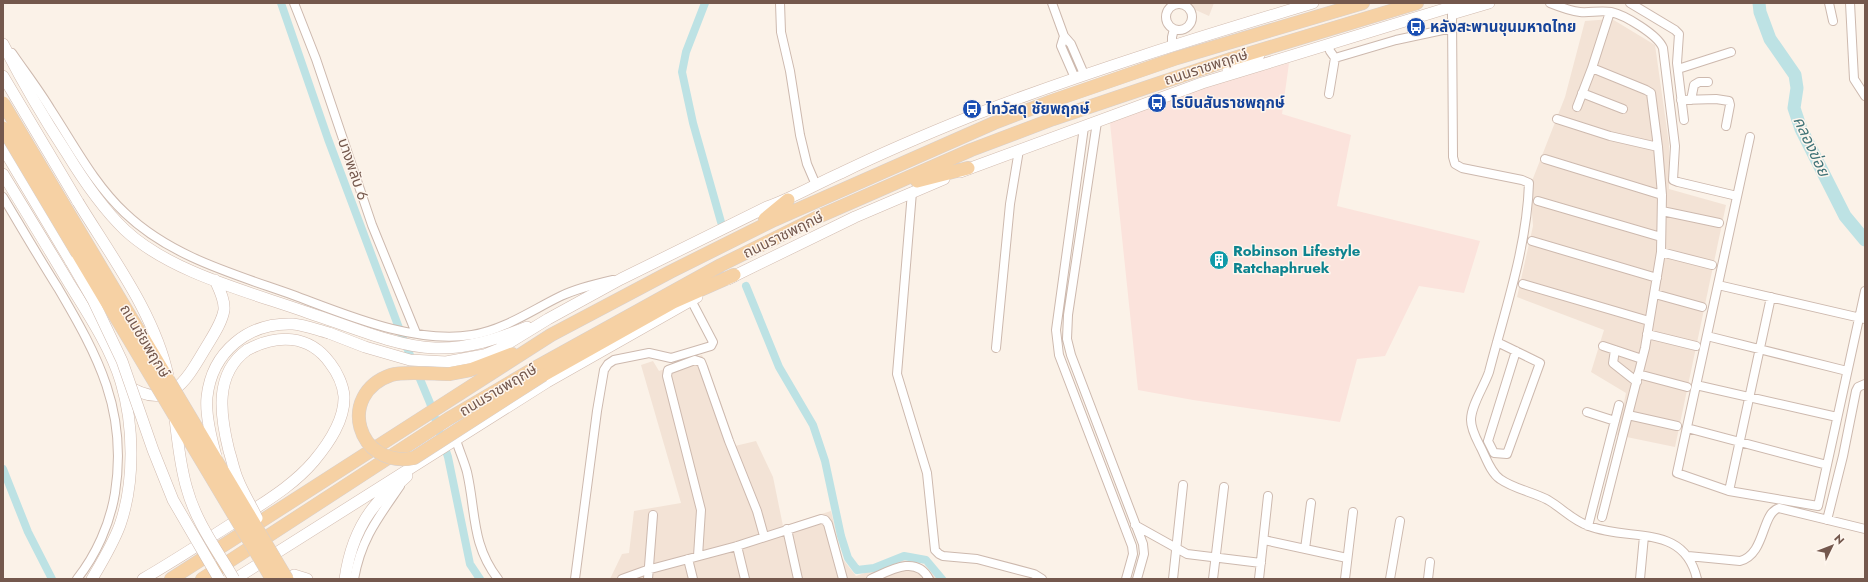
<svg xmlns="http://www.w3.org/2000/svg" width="1868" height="582" viewBox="0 0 1868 582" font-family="Jost,'Noto Sans Thai',sans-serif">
<rect width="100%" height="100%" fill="#fbf2e8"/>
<path fill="#f3e3d6" d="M1180,3H1214L1209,16Z
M1612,19L1655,45L1669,144V189L1726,205L1675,447L1617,435L1626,393L1591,372L1604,330L1517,297L1533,226L1530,186L1565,97L1585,21Z
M702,355L720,400L735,446L756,441L773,477L783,526L831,511L842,558L856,576L903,560L924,565L938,579H610L622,554L629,553L634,511L681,503L641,365L653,361L659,371Z"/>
<path fill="#fbe3dc" d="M1289,63L1282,114L1351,135L1337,206L1480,241L1464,293L1419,286L1385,356L1357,359L1340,422L1193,400L1138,390L1110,123L1198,89Z"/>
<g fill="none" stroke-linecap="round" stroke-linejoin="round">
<path stroke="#bde2e4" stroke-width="8" d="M281,3L328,139L402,336L430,403L448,457L470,564L480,579
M705,3L686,52L682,72L693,123L721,222
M746,286L779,367L813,425L825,461L841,536L848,558L857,570L874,568L904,556L926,560L942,579
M3,469L28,532L52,579"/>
<path stroke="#bde2e4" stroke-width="13" d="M1759,3L1760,12L1770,39L1795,75L1797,88L1794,108L1801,129L1845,216L1865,240"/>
<defs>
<path id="minor" d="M294,3L316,59L372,225L416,333
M780,3L781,32L790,71L800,135L807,164L816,185
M1052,3L1064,36
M1550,3C1560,7 1570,11 1580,12C1590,13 1601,10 1611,12C1625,15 1658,35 1663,48L1675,146L1673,180L1678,182L1737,196
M1630,3L1675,30L1679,34L1677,63L1684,120
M1829,3L1833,21
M1850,3L1854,79L1865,96
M1166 17a13 13 0 1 1 26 0a13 13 0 1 1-26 0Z
M1452,14L1453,157L1455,164L1462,168L1522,180L1529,183C1527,247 1505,310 1489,372C1484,387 1471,405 1471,420C1471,430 1477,440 1481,448C1486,458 1491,473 1500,479C1514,489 1533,492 1548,500C1562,508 1573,521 1589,526C1631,542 1684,523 1697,579
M1172,45V37L1174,29
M1329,45L1330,51L1335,58L1396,40L1452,28
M12,53C25,72 39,90 51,110C74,145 94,184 125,213C171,257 234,274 293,295C347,315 413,344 472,335C504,330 532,310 561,296C578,288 595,284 613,280
M1678,69L1731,52
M1075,78L1061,46L1064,36L1071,44L1084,74
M1582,93L1623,109
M1329,94L1335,58
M1681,100L1716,99L1729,101L1730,105L1726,126
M1691,100L1694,85L1699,82H1708
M1577,107L1592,68
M1557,119L1610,136L1658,147
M1097,122L1068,315L1067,339L1071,355L1143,544L1144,554L1137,579
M1084,127L1056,330L1059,355L1132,546L1133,554L1126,579
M1750,137L1677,473L1729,491L1818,506L1865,291
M1545,159L1662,195
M912,192L897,374L927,473L935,550L939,554L943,556L977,559L1034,574L1042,579
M3,197C21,227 39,258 58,288C98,356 128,411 115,493C110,524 96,555 77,579
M1538,201L1661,237
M1662,211L1719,223
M1532,241L1657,278
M1661,252L1712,265
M1523,284L1649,321
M1718,285L1865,319
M1655,294L1702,307
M1647,334L1696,346
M1707,336L1847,371
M1497,342L1540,363L1507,454L1494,453L1488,441L1516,351
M1603,346L1642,359
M996,348L1010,204L1019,150
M1615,350L1613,363L1637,382
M1638,374L1687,387
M1696,385L1837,417
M1587,412L1615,421
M1628,415L1677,426
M1687,428L1827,465
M456,440C459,450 464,461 467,472C476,511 471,544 498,579
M1729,491L1771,297
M1602,517L1645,348L1661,252L1662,195L1658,147L1651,93L1646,90L1592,68L1610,12
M1827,520L1843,456L1856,391L1858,387L1865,384
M1135,525L1187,554L1261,563
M1588,526L1619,405
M787,529L798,579
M1264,540L1347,558
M737,546L745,579
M1305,549L1311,503
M698,556L701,510L667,376L668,370L695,360L701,362L703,367L729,441L757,511L764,536
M1688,556L1740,561C1766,554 1761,513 1779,508L1865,529
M688,559L693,579
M354,579C361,539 378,518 400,486
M575,579L597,411L604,370L608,364L614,360L649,353L671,358L711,346L713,342L691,300
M622,579L647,570L737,546L821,519L825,520L828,524L843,579
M648,579L653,515
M871,579C889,571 916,554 929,579
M1173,579L1183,485
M1213,579L1224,487
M1259,579L1268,496
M1345,579L1353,512
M1390,579L1400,521
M1428,579L1430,562
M1640,579L1644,536"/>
<path id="secondary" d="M1455,13L1489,3
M3,44C22,81 43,117 66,152C83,180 101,207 125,230C171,273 250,292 309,313C346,325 397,347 435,348C468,349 497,339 527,327
M1228,70L1259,55
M3,76L78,202
M3,148L71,262
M960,172L1202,83L1464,3
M3,174C25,210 47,246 69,283C87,312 111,348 121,382C134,425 135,482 120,525C113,544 102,562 92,579
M728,279L855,217L944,179
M329,333L365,347L410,360L446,362L484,355L499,349L548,319L621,279L767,207C793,198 816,184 841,173C884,152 929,133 974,115C1086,72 1199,37 1313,3
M125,384C168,413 185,383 205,349C212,337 222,323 224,310C225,300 219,289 215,280
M143,579C174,561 203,542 233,523C261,504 292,487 314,461C329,443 345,420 344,396C343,385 337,372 330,363C309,334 277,334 247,350
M235,579L547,382L697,297
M288,579L294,575L307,579
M345,579C349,550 358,525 377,503C386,493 398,485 407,476"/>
<path id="primary" d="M917,181L968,168
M765,219L788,200
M449,374L470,370L512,354
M543,375L673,302L734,275
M171,579L551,335L670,272L774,220L994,123L1049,102L1177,58L1363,3
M202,579L448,419L533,369L721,265L820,216L971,150L1053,119L1231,59L1417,3"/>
</defs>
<use href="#minor" stroke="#cdb9ae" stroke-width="10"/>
<use href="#secondary" stroke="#d1bbaf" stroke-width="12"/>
<use href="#primary" stroke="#d8d0cd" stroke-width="14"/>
<use href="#minor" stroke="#fff" stroke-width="8"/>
<use href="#secondary" stroke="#fff" stroke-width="11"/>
<use href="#primary" stroke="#f6d1a4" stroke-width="13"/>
<defs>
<path id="secondary-bridge" d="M78,202C111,256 155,314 168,376
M71,262L93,300L122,361L153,450L173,500L219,579
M247,350C214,374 220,415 229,451C232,460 234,471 238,480C243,493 251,505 257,518
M175,419C178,442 180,466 187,489C196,522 217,550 234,579
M216,456C211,438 205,415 207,397C212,352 248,322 293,324C305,325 317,330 329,333"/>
<path id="primary-bridge" d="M3,103L287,579
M3,128L272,579
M449,374C435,374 403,371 391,375C336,394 357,469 414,458L543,375"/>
</defs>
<use href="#secondary-bridge" stroke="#d1bbaf" stroke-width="12" stroke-linecap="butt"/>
<use href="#primary-bridge" stroke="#d8d0cd" stroke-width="14" stroke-linecap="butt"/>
<use href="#secondary-bridge" stroke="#fff" stroke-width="11"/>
<use href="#primary-bridge" stroke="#f6d1a4" stroke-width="13"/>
</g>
<defs>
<symbol id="bus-disc" viewBox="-11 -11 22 22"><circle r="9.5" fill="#1a4fb4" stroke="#fef6ee"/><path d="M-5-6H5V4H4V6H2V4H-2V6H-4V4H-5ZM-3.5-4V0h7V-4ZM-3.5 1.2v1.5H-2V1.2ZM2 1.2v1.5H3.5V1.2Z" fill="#fff"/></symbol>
<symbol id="building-disc" viewBox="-11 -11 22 22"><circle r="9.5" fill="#0f9aa8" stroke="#fef6ee"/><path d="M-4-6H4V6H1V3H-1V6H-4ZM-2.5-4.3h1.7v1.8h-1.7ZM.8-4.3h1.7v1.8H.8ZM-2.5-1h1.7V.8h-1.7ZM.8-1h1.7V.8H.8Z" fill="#fff"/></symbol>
</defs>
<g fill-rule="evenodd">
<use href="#bus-disc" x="1405" y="16" width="22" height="22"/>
<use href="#bus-disc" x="1146" y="92" width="22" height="22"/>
<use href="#bus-disc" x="961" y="98" width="22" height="22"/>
<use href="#building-disc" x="1208" y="249" width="22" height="22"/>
</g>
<g text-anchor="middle" stroke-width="3" stroke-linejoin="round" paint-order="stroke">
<g font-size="15" font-weight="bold" fill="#164399" stroke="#fef6ee" text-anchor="start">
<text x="1430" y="32">หลังสะพานขุนมหาดไทย</text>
<text x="1171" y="108">โรบินสันราชพฤกษ์</text>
<text x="986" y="114">ไทวัสดุ ชัยพฤกษ์</text>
</g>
<g font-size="15" fill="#74584d" stroke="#fef6ee">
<text transform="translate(1206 67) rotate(-18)" y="5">ถนนราชพฤกษ์</text>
<text transform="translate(353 169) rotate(71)" y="5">บางพลับ 6</text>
<text transform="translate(783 235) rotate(-26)" y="5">ถนนราชพฤกษ์</text>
<text transform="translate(145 341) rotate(59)" y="5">ถนนชัยพฤกษ์</text>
<text transform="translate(498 390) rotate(-31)" y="5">ถนนราชพฤกษ์</text>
</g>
<g font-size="15" font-weight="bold" fill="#0d838f" stroke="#fef6ee" text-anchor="start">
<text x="1233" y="256">Robinson Lifestyle<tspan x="1233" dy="17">Ratchaphruek</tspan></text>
</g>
<g font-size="16" font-style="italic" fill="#417478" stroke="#fef6ee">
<text transform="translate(1812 146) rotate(65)" y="6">คลองข่อย</text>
</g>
</g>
<rect width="1868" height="582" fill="none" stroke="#74584d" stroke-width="8"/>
<g transform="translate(1832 546) rotate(47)" stroke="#fef6ee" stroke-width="3" paint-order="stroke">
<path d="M0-3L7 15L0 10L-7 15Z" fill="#74584d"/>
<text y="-6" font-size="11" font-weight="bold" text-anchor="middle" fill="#74584d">N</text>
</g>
</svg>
